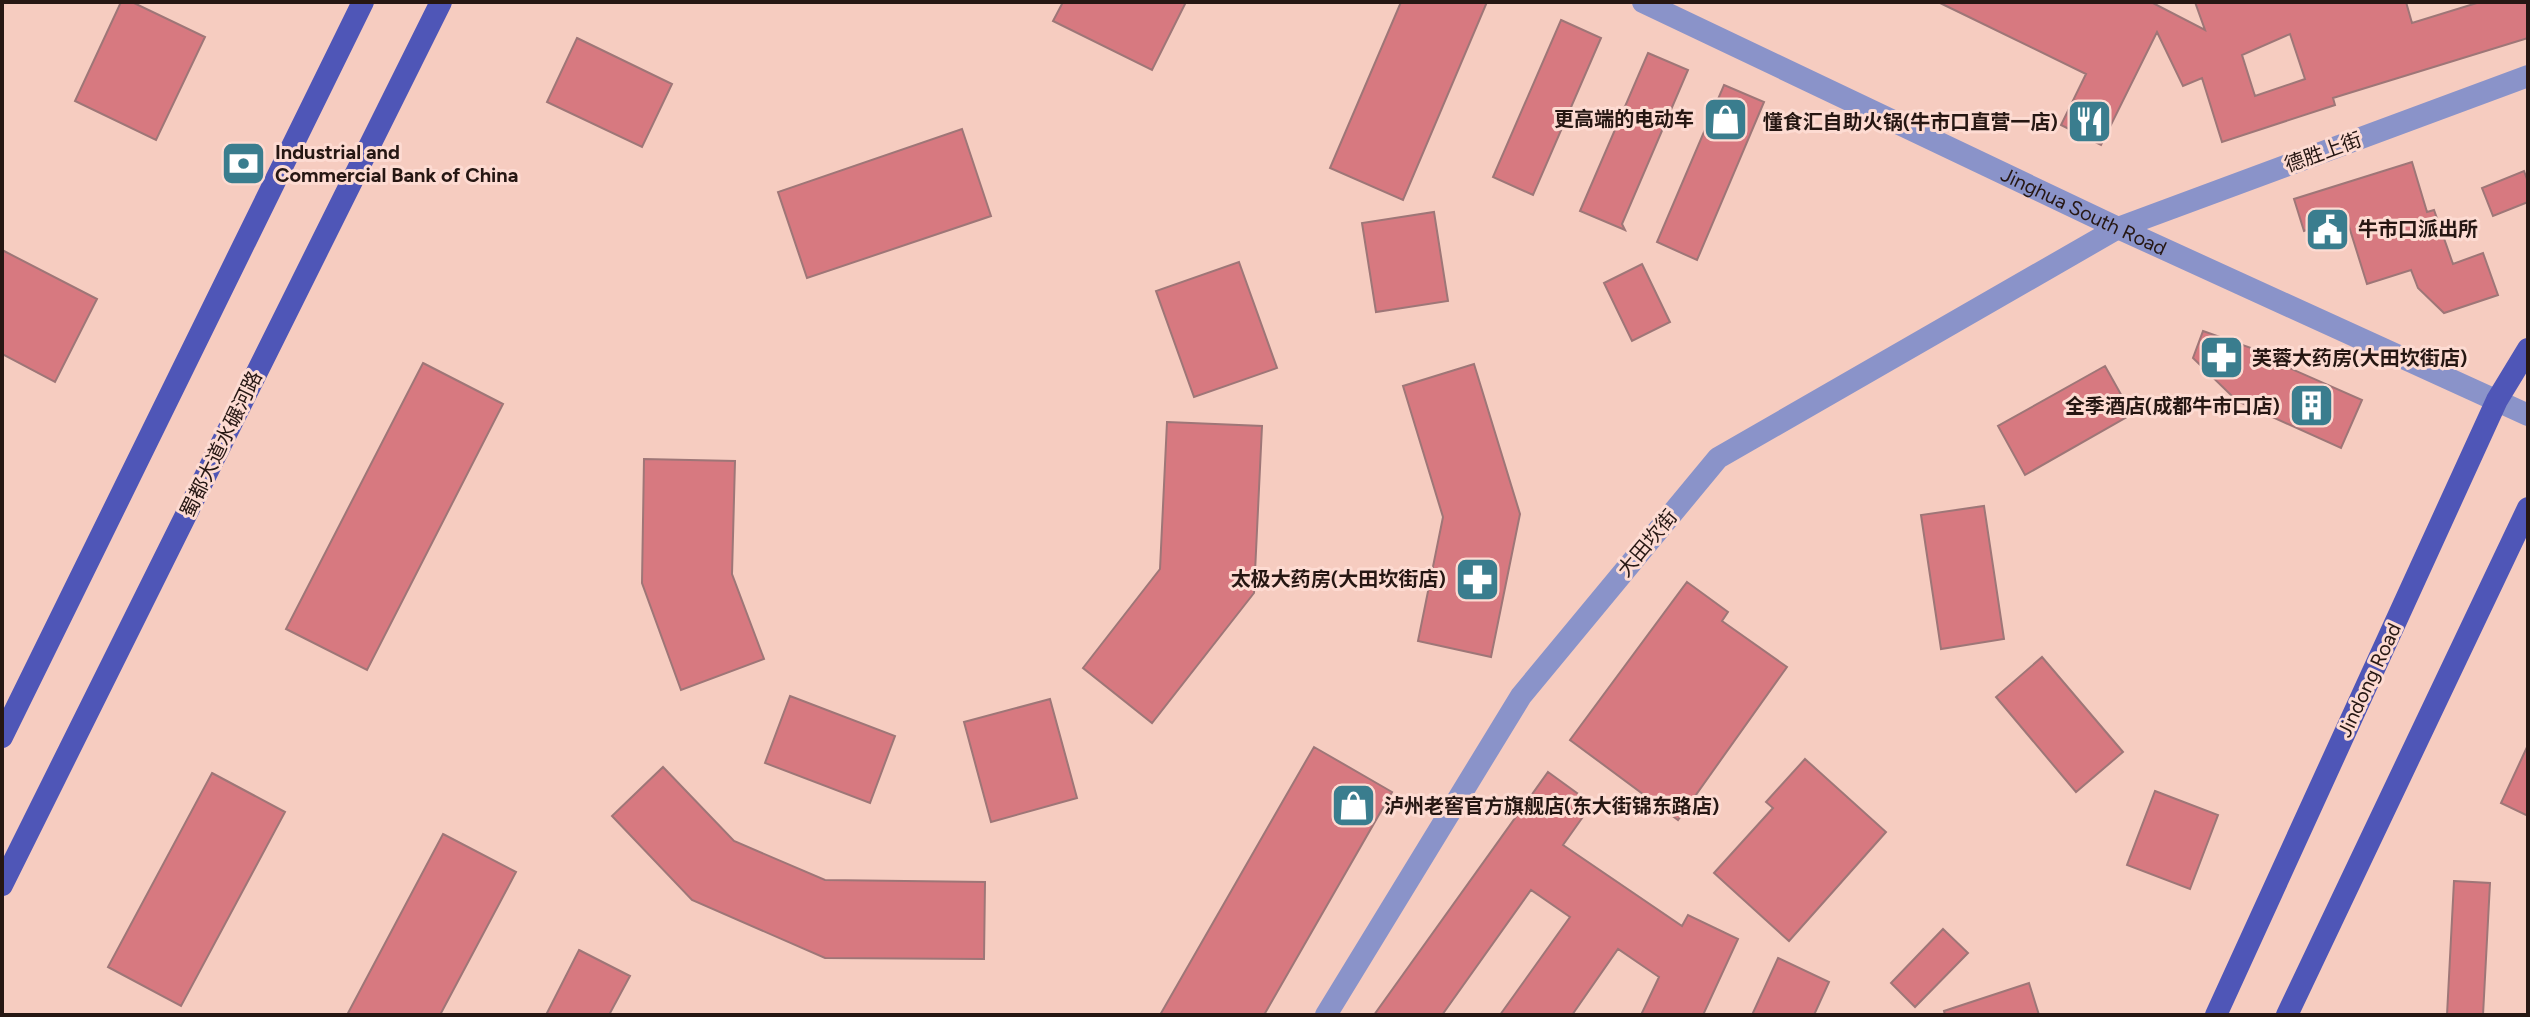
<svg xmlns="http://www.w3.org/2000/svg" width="2530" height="1017" viewBox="0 0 2530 1017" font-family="Figtree,'Noto Sans SC',sans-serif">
<rect width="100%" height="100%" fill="#f6ccc0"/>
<path fill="#d77980" stroke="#9e7677" stroke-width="2" fill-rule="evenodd" d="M121,2H132L205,37L156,140L75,101Z
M1063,2H1186L1152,70L1053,21Z
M1401,2H1487L1403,200L1330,168Z
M1938,2H2151L2205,30L2195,2H2406L2412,23L2480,2H2528V38L2333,98L2335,105L2222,142L2202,78L2183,86L2157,32L2101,145L2061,125L2086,74ZM2290,34L2305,79L2255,96L2242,55Z
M1561,20L1601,38L1533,195L1493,177Z
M577,38L672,84L642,147L547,102Z
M1648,53L1688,70L1622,224L1625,230L1580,211Z
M1724,85L1764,102L1697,260L1657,242Z
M962,129L991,216L807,278L778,192Z
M2412,162L2427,212L2434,210L2453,264L2483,253L2498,295L2444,313L2418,288L2411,270L2367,284L2346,217L2304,231L2294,199Z
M2524,171L2528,182V202L2493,216L2482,188Z
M1434,212L1448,301L1376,312L1362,223Z
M2,250L97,299L55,382L2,354Z
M1239,262L1277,368L1194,397L1156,291Z
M1642,264L1670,322L1632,341L1604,283Z
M2203,331L2254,349L2253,352L2362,400L2341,448L2237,401L2193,358Z
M423,363L503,404L367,670L286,629Z
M1474,364L1520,514L1491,657L1418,641L1443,517L1403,386Z
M2105,366L2132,414L2025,475L1998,426Z
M1167,422L1262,426L1254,593L1152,723L1083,668L1160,569Z
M644,459L735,461L732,574L764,659L681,690L642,583Z
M1984,506L2004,639L1941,649L1921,515Z
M1687,582L1728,612L1722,621L1787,667L1678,820L1570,740Z
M2042,657L2123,752L2076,792L1996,697Z
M790,696L895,736L870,803L765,763Z
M1050,699L1077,798L991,822L964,722Z
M2528,745V816L2501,803Z
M1314,747L1392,792L1264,1015H1160Z
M1805,759L1886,832L1789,941L1714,873L1773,808L1766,802Z
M663,767L734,841L825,880L985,882L984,959L825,958L692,900L612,816Z
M1548,772L1592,804L1563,845L1682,926L1688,915L1738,939L1703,1015H1641L1659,977L1618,949L1572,1015H1500L1570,917L1531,890L1442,1015H1374Z
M212,773L285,812L181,1006L108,967Z
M2155,791L2218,815L2190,889L2127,865Z
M443,834L516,872L440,1015H347Z
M2454,881L2490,883L2483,1015H2447Z
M1943,929L1968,953L1915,1007L1891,983Z
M579,950L630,976L609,1015H546Z
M1778,958L1829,982L1814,1015H1752Z
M2029,983L2039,1015H1945L1944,1011Z"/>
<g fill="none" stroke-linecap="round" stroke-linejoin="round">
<path stroke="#8a93c9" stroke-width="22" d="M1326,1015L1521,696L1718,458L2118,228L2528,76"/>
<path stroke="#8a93c9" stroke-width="22" id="s1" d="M1643,2L2118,228L2528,415"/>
<path stroke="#4f56b7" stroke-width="22" d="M2,737L363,2
M2,885L441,2
M2216,1015L2497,400L2528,349
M2287,1015L2528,508"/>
</g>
<defs>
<symbol id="shop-square" viewBox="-11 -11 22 22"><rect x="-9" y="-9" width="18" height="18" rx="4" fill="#3a7d8e" stroke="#fddbd2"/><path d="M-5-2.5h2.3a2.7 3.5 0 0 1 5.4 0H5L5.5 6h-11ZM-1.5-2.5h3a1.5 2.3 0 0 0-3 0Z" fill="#fff"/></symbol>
<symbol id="restaurant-square" viewBox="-11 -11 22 22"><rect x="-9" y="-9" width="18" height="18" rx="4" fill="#3a7d8e" stroke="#fddbd2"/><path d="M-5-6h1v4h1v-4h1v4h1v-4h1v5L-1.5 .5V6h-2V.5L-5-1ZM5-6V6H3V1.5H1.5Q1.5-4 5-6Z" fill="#fff"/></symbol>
<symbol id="bank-square" viewBox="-11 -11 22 22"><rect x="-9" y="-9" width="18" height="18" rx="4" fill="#3a7d8e" stroke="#fddbd2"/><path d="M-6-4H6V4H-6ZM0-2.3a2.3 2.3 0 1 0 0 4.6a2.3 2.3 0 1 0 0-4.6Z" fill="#fff"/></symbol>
<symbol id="civic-square" viewBox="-11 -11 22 22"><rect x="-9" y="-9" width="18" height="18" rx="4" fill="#3a7d8e" stroke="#fddbd2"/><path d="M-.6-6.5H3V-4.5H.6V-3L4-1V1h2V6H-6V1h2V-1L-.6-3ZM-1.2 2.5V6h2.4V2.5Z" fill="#fff"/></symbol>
<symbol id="pharmacy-square" viewBox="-11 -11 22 22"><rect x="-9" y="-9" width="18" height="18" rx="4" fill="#3a7d8e" stroke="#fddbd2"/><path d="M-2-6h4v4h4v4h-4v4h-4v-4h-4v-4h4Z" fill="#fff"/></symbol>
<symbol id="building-square" viewBox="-11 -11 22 22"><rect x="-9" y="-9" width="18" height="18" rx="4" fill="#3a7d8e" stroke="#fddbd2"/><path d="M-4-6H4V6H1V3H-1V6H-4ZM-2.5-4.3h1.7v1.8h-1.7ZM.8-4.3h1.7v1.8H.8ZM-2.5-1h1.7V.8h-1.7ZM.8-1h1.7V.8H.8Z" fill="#fff"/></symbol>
</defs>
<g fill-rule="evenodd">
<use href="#shop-square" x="1700" y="94" width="51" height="51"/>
<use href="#restaurant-square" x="2064" y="96" width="51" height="51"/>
<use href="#bank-square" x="218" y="138" width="51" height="51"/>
<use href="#civic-square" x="2302" y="204" width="51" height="51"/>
<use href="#pharmacy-square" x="2196" y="332" width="51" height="51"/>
<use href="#building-square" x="2286" y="380" width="51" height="51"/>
<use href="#pharmacy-square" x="1452" y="554" width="51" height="51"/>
<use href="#shop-square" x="1328" y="780" width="51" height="51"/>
</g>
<g text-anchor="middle" stroke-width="6" stroke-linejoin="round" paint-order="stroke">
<g font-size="20" font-weight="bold" fill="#261713" stroke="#fddbd2" text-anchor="end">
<text x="1694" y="126">更高端的电动车</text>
<text x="2058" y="129">懂食汇自助火锅(牛市口直营一店)</text>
<text x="275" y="159" text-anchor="start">Industrial and<tspan x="275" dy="23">Commercial Bank of China</tspan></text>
<text x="2358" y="236" text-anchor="start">牛市口派出所</text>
<text x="2252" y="365" text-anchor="start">芙蓉大药房(大田坎街店)</text>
<text x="2280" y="413">全季酒店(成都牛市口店)</text>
<text x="1446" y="586">太极大药房(大田坎街店)</text>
<text x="1384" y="813" text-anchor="start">泸州老窖官方旗舰店(东大街锦东路店)</text>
</g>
<g font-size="20" fill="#261713" stroke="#fddbd2">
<text transform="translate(2323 152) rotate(-20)" y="7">德胜上街</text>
<text dy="7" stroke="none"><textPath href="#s1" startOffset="488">Jinghua South Road</textPath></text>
<text transform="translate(221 444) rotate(-64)" y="7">蜀都大道水碾河路</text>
<text transform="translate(1647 543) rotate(-50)" y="7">大田坎街</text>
<text transform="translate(2369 680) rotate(-65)" y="7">Jindong Road</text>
</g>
</g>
<rect width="2530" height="1017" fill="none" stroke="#261713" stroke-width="8"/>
</svg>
